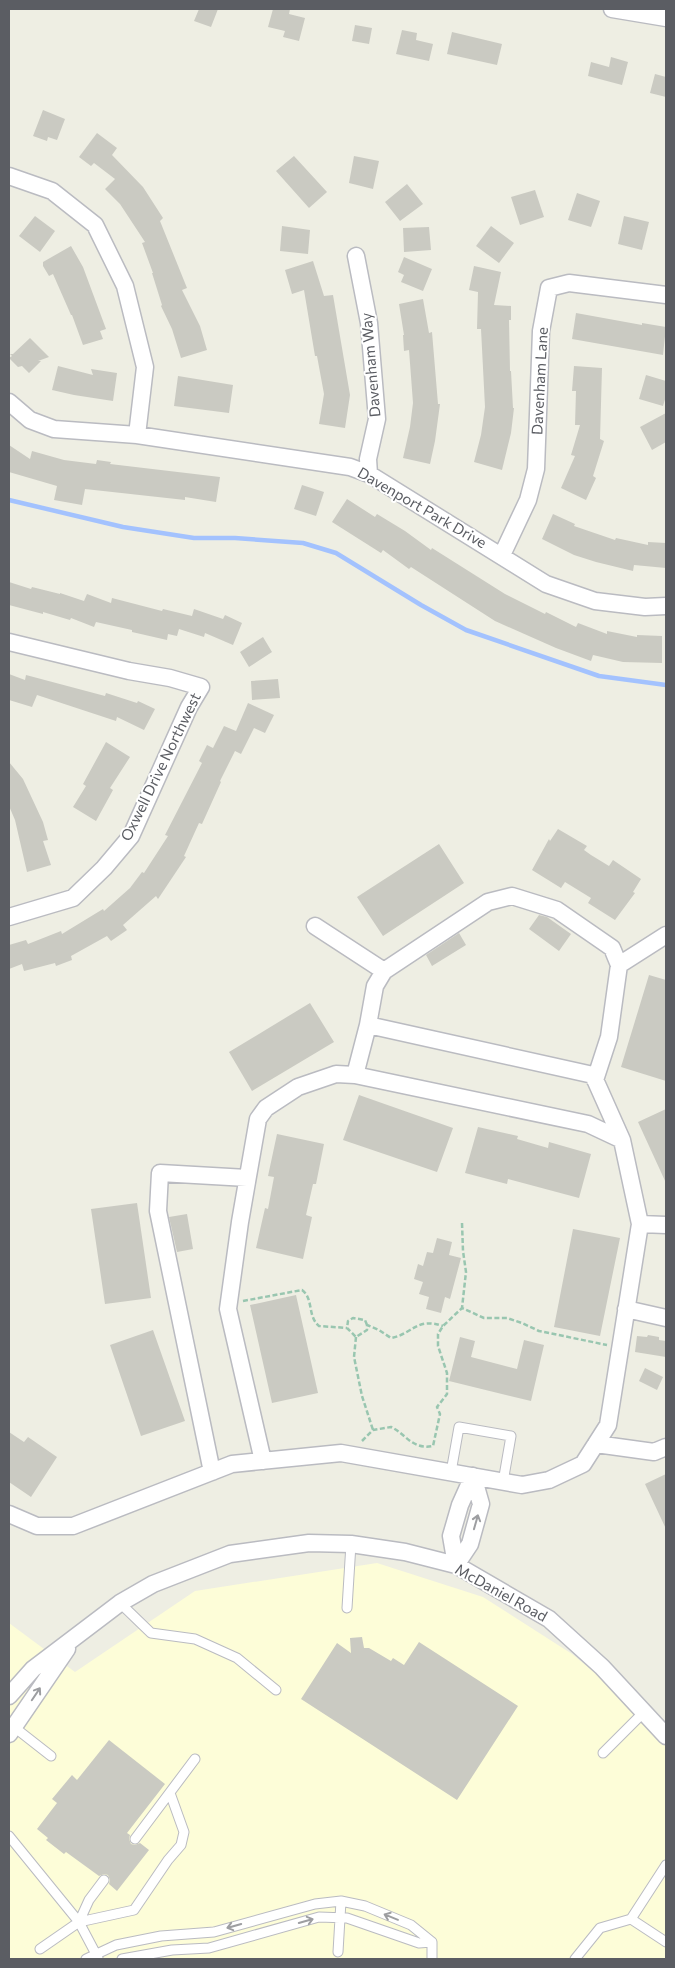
<svg xmlns="http://www.w3.org/2000/svg" width="675" height="1968" viewBox="0 0 675 1968" font-family="Commissioner,sans-serif">
<rect width="100%" height="100%" fill="#eeeee3"/>
<path fill="#fdfdd8" d="M377,1563L483,1597L572,1654L666,1731V1959H9V1623L75,1672L195,1591Z"/>
<g fill="none" stroke-linecap="round" stroke-linejoin="round">
<path stroke="#a3c2fe" stroke-width="4.5" d="M9,500L123,527L194,538H235L303,543L336,553L421,605L466,630L599,676L666,685"/>
</g>
<path fill="#cacac2" d="M199,9H218L211,27L194,21Z
M273,9H290L289,14L305,18L299,41L283,37L285,31L268,27Z
M355,25L372,28L369,44L352,41Z
M402,30L417,33L416,40L433,44L429,61L396,54Z
M452,32L502,44L497,65L447,54Z
M611,57L628,62L622,85L588,76L591,62L609,67Z
M655,74L666,77V97L650,93Z
M43,110L65,119L57,140L48,137L47,141L33,136Z
M97,133L117,148L112,155L143,187L163,218L160,221L187,288L182,290L200,326L207,350L181,358L172,329L161,306L162,305L152,273H153L142,243L145,242L120,204L105,189L115,179L94,163L91,166L79,157Z
M294,156L327,192L309,208L276,171Z
M354,156L379,161L373,189L349,183Z
M407,184L423,204L400,221L385,202Z
M535,190L544,217L520,225L511,197Z
M577,193L600,201L591,227L568,220Z
M35,216L55,231L40,252L19,236Z
M624,216L649,222L642,250L618,244Z
M282,226L310,230L308,254L280,251Z
M491,226L514,243L499,263L476,246Z
M429,227L431,250L404,252L403,228Z
M71,246L83,267L106,329L100,331L103,339L83,345L72,315H71L53,274L49,276L43,266V262Z
M404,257L432,269L423,291L401,282L404,275L398,272Z
M313,261L324,296L333,295L350,395L345,428L319,424L324,394L317,356H315L304,290L292,294L285,270Z
M474,266L501,272L494,305L511,306V320H509L510,371H511L513,408H514L511,433L502,470L474,462L481,435L485,407L481,329H477L478,292L469,290Z
M423,299L429,333L432,332L438,404H440L435,441L430,464L403,458L410,427L413,403L409,350L404,351L403,335H404L399,304Z
M576,313L642,325V323L666,327L663,355L572,339Z
M30,338L49,357L38,361H41L29,373L22,366L18,367L9,358L12,356L10,354H13Z
M58,366L93,375L91,369L117,373L113,401L74,395L52,390Z
M574,366L602,368L600,439L604,441L593,476L596,478L586,500L561,488L575,456L571,455L580,425H575L576,391H572Z
M646,375L666,381V396L663,406L639,399Z
M178,376L233,385L229,413L174,406Z
M666,413V442L652,450L640,427Z
M9,445L30,459L32,451L64,460L96,464L97,460L111,462L110,464L220,477L216,502L185,497V500L85,489L82,505L54,500L57,486L9,472Z
M302,485L324,492L316,516L294,509Z
M347,499L375,517L377,514L405,531L431,550L432,548L505,594L545,614L546,612L576,627L578,623L607,634V631L637,637V635L662,636V663L623,662L593,655L591,661L556,648L495,621L411,567L409,569L383,550L381,553L332,522Z
M553,514L575,524L574,526L615,540L616,538L648,545V542L666,543V568L634,565L633,571L596,562L574,555L542,539Z
M9,582L31,589L32,587L60,594V593L84,601L87,594L111,603L112,598L162,611L163,609L192,616L194,609L223,619L225,615L242,623L233,645L205,633L204,637L179,629L177,636L168,634L167,640L132,632V630L96,622L94,627L71,618L70,620L43,612V614L9,605Z
M263,637L272,652L249,667L240,652Z
M9,674L25,680L26,675L105,696L106,693L137,703L138,701L155,709L144,730L117,717L116,721L37,695L32,707L9,700Z
M278,679L280,698L252,700L251,681Z
M248,703L274,715L265,733L254,728L241,754L235,751L220,781L221,782L202,824L199,823L184,856L186,857L158,899L156,896L123,925L127,930L111,941L107,936L71,956L72,960L56,966L55,963L24,971L22,964L9,969V945L26,940L28,944L61,931L62,934L103,909L104,911L130,888L142,872L144,873L168,836L165,835L202,763L199,761L207,745L213,748L224,726L236,731Z
M106,742L130,757L110,788L113,790L96,821L73,807L86,786L83,784Z
M9,762L23,779L43,822L48,840L43,841L51,865L27,872L15,820L9,806Z
M558,829L587,846L584,850L591,855L609,866L613,860L641,879L633,892L635,893L615,920L588,903L591,898L565,882L561,888L532,870L549,839L550,841Z
M439,844L464,883L383,936L357,897Z
M539,915L547,917L571,934L559,951L529,929Z
M459,933L466,945L432,966L426,955Z
M649,975L666,980V1081L621,1067Z
M310,1003L334,1042L252,1091L229,1052Z
M359,1095L453,1128L437,1172L343,1140Z
M666,1109V1183L638,1122Z
M478,1127L518,1136L517,1139L548,1148L549,1142L591,1154L579,1198L508,1179L507,1184L465,1173Z
M277,1134L324,1144L316,1184H313L306,1215L312,1217L303,1259L256,1248L265,1208L268,1209L274,1177L268,1176Z
M137,1203L151,1298L105,1304L91,1209Z
M187,1214L193,1249L177,1252L169,1217Z
M573,1229L620,1238L600,1336L554,1327Z
M437,1238L452,1242L449,1255L461,1258L450,1299L445,1297L441,1313L426,1309L429,1297L419,1294L423,1282L414,1279L418,1264L423,1266L427,1252L433,1253Z
M296,1295L318,1393L272,1403L250,1305Z
M153,1330L185,1421L141,1436L110,1345Z
M648,1335L659,1337V1340L666,1341V1357L635,1352L637,1336L647,1337Z
M460,1337L475,1341L471,1357L517,1369L524,1340L544,1345L531,1401L449,1381Z
M645,1368L663,1377L657,1390L639,1381Z
M9,1432L24,1442L28,1437L57,1457L31,1497L9,1482Z
M666,1474V1529L645,1484Z
M362,1637L364,1648H369L391,1661L393,1658L404,1665L419,1642L518,1706L457,1800L301,1699L337,1643L351,1653L350,1638Z
M109,1740L165,1784L127,1833L130,1835L129,1839L131,1844L135,1845L140,1843L149,1850L117,1891L109,1884L110,1880L108,1875L104,1874L99,1876L66,1852L64,1854L46,1840L48,1838L37,1829L57,1803L52,1799L72,1775L77,1780Z"/>
<g fill="none" stroke-linecap="round" stroke-linejoin="round">
<defs>
<path id="service" d="M451,1472L459,1427L511,1436L503,1482
M120,1603L151,1633L195,1639L237,1658L276,1690
M347,1608L351,1544
M14,1727L51,1756
M603,1753L643,1713
M9,1836L79,1922L98,1958
M135,1839L195,1759
M631,1919L666,1942
M79,1922L89,1900L104,1880
M40,1949L79,1922L134,1910L168,1860L181,1845L184,1832L170,1793
M338,1952L341,1901
M86,1959L116,1945L161,1936L214,1932L315,1904L341,1901L365,1906L411,1925L432,1942V1959
M122,1959L172,1950L209,1948L319,1917L347,1918L419,1943L432,1942
M575,1959L600,1928L631,1919L666,1865"/>
<path id="minor" d="M612,9L666,18
M9,176L52,191L95,225L125,286L145,367L137,435
M356,256L369,323L377,419L368,459L369,474
M9,402L30,420L54,429L137,435L350,467L369,474L546,584L595,601L645,607L666,606
M502,555L528,500L536,469L541,331L549,288L569,283L666,295
M9,642L129,671L170,678L201,687L189,707L131,836L104,868L73,898L9,917
M315,926L384,971
M619,965L666,935
M355,1075L368,1025
M640,1224L666,1225
M626,1309L666,1318
M596,1444L654,1452L666,1447
M263,1461L228,1309L240,1222L258,1119L266,1108L298,1087L336,1074L355,1075L588,1124L622,1140
M212,1472L158,1211L160,1173L247,1178
M9,1514L37,1526H73L232,1464L341,1453L522,1485L549,1480L583,1464L608,1425L640,1224L622,1140L593,1075L368,1025L375,986L384,971L488,902L512,896L557,910L612,948L619,965L609,1037L595,1080
M456,1565L470,1544L481,1504L473,1476
M456,1565L451,1536L460,1505L473,1476
M9,1696L33,1669L120,1603L153,1584L230,1554L309,1543L351,1544L405,1552L456,1565L549,1619L602,1667L666,1736
M9,1734L67,1649"/>
</defs>
<use href="#service" stroke="#babbc1" stroke-width="11"/>
<use href="#minor" stroke="#babbc1" stroke-width="19"/>
<path stroke="#99c6b0" stroke-width="2.5" stroke-dasharray="5 2.5" stroke-linecap="butt" d="M462,1223L463,1251L466,1272L462,1308
M243,1301L302,1290C314,1299 307,1316 319,1326L347,1328
M367,1325L365,1320L353,1318L348,1321L347,1328L356,1337L367,1330V1325L379,1330L391,1338C413,1334 416,1317 443,1326
M356,1337L354,1357L362,1396L373,1430
M362,1441L373,1430L391,1427C406,1434 412,1450 433,1446L440,1414L437,1407L447,1394V1373L438,1346V1334L443,1326L462,1308L484,1318H507L522,1323L539,1331L607,1345"/>
<use href="#service" stroke="#fff" stroke-width="9"/>
<use href="#minor" stroke="#fff" stroke-width="16"/>
</g>
<defs><path id="oneway-shaft" d="M-6 0H5M1.5-3L5.5 0L1.5 3" fill="none" stroke-width="1.6" stroke-linecap="round" stroke-linejoin="round" transform="scale(1.25)"/></defs>
<g stroke="#9d9ea1">
<use href="#oneway-shaft" transform="translate(476 1522) rotate(-74)"/>
<use href="#oneway-shaft" transform="translate(36 1694) rotate(-56)"/>
<use href="#oneway-shaft" transform="translate(391 1917) rotate(-158)"/>
<use href="#oneway-shaft" transform="translate(306 1921) rotate(-16)"/>
<use href="#oneway-shaft" transform="translate(234 1926) rotate(164)"/>
</g>
<g text-anchor="middle" stroke-width="4" stroke-linejoin="round" paint-order="stroke">
<g font-size="15" fill="#5b5d63" stroke="#fff">
<text transform="translate(371 365) rotate(-95)" y="5">Davenham Way</text>
<text transform="translate(540 381) rotate(-87)" y="5">Davenham Lane</text>
<text transform="translate(422 508) rotate(30)" y="5">Davenport Park Drive</text>
<text transform="translate(161 767) rotate(-64)" y="5">Oxwell Drive Northwest</text>
<text transform="translate(501 1593) rotate(29)" y="5">McDaniel Road</text>
</g>
</g>
<rect width="675" height="1968" fill="none" stroke="#5b5d63" stroke-width="20"/>
</svg>
